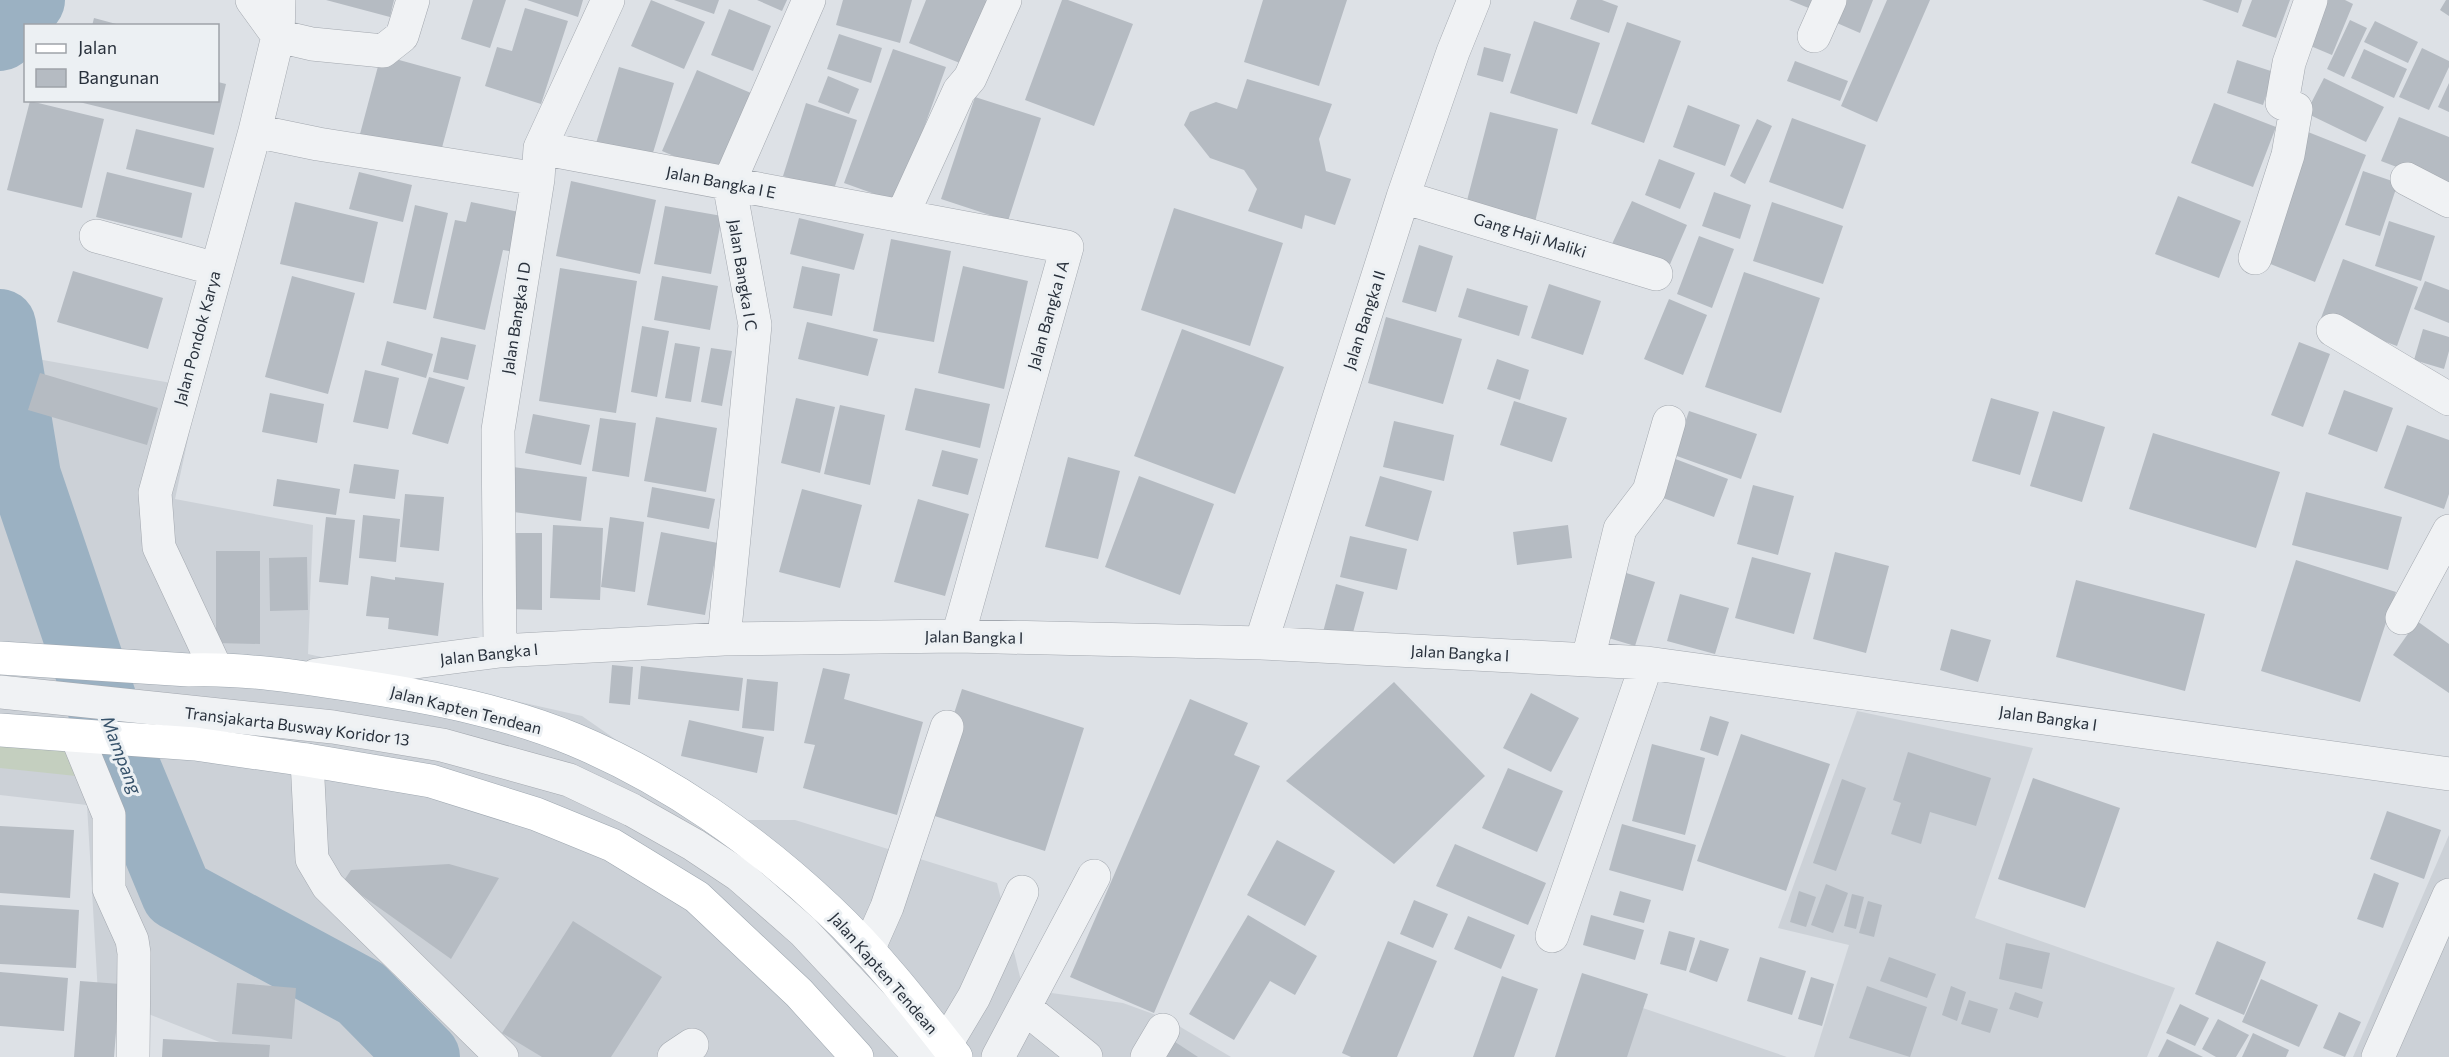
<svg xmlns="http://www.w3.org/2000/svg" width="2449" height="1057" viewBox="0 0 2449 1057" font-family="Commissioner,sans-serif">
<rect width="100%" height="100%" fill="#dde1e6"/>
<path fill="#ccd1d7" d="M0,330L15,355L199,388L175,499L313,525L308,654L582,716L731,820H795L997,883L1023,989L1123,1003L1167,1019L1231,1057H257L98,994L87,805L0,795Z
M1857,711L2033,748L1975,918L2175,988L2147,1057H1814L1849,945L1778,928Z
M2449,835V1057H2353Z
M1634,1005L1787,1057H1612Z"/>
<path fill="#c4cfbf" d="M0,730L77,737L95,778L0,768Z"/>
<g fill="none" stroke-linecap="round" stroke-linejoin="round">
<path stroke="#9bb1c2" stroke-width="72" d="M0,35L29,0
M0,325L25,476L119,754L177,894L361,993L424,1057"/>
</g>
<path fill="#b5bbc2" d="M326,0H394L390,17Z
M473,0H506L490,48L461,39Z
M527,0H583L578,17Z
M651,0L705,22L684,69L631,46Z
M674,0H719L714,14Z
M757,0H787L782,11Z
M843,0H912L900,43L836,25Z
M926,0H985L990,2L965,65L909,43Z
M1062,0H1068L1133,24L1094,126L1025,100Z
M1263,0H1347L1319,86L1244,62Z
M1577,0H1602L1618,6L1609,33L1570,19Z
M1789,0H1814L1811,9Z
M1838,0H1873L1860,33L1830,20Z
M1887,0H1930L1877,122L1841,106Z
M2202,0H2242L2238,13Z
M2252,0H2290L2276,38L2242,26Z
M2319,0H2345L2353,4L2332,55L2301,42Z
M2446,0H2449V16L2440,10Z
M525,8L568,21L541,104L485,86L497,47L512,51Z
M729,9L771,26L753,71L711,55Z
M94,18L120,25V26H92Z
M2350,20L2367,28L2344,77L2327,69Z
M1534,21L1600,43L1577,114L1510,93Z
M2375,21L2418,42L2408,63L2364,42Z
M1627,22L1681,41L1644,143L1591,124Z
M839,34L882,48L871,83L827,69Z
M1484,47L1511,54L1503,82L1477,75Z
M2422,48L2449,61V67L2429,110L2399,97Z
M893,49L946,67L897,202L844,183Z
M2364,49L2407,69L2394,98L2351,78Z
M381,55L461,77L440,155L360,134Z
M2237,60L2274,72L2263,105L2227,93Z
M1795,61L1848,81L1840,101L1787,81Z
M619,67L674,83L649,166L594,150Z
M697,70L758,96L723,177L662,151Z
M828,76L859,89L849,114L818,102Z
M2324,78L2384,107L2366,142L2306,113Z
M1247,79L1332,104L1319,139L1326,171L1351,179L1335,225L1305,215L1302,229L1248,211L1257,189L1244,170L1210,158L1184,125L1190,112L1216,102L1237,109Z
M218,82L226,84L214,135L75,101L218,100Z
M2449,83V112L2438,107Z
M975,97L1041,118L1008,221L941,199Z
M30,101L104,119L82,208L7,190Z
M806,103L857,120L833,192L783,176Z
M2214,103L2276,127L2253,187L2191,163Z
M1688,105L1740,125L1725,166L1673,147Z
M1490,112L1558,129L1533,230L1464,212Z
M2399,117L2449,137V187L2381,161Z
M1792,118L1866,145L1843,209L1769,182Z
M1757,119L1772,126L1745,184L1730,176Z
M136,129L214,148L204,188L126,169Z
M2308,132L2366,155L2315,282L2258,259Z
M1659,159L1695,173L1680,209L1645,195Z
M2363,171L2398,183L2380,236L2345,225Z
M107,172L192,193L182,238L96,217Z
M359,172L412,185L403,222L349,209Z
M571,181L656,200L640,274L556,256Z
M1714,192L1751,205L1740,239L1702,226Z
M2178,196L2241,221L2219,278L2155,254Z
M1632,201L1687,225L1668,269L1612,244Z
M295,202L378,222L364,283L280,264Z
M471,202L524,213L515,252L503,250L485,330L433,318L455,220L466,222Z
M1772,202L1843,226L1823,284L1753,261Z
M415,205L448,213L426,310L393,303Z
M665,206L722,216L711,274L654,264Z
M1174,208L1283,243L1250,346L1141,310Z
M799,218L864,234L854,270L790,254Z
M2389,221L2435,236L2421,281L2375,266Z
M1699,236L1734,249L1712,308L1677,294Z
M891,239L951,251L934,342L873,331Z
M1419,245L1453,256L1436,312L1402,302Z
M2343,259L2418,287L2397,346L2321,318Z
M802,266L840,274L832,316L793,308Z
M963,266L1028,281L1004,389L938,373Z
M560,268L637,281L616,413L539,401Z
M73,271L163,298L148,349L57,322Z
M1744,272L1820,298L1781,413L1705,387Z
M292,276L355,293L328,394L265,377Z
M662,276L718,286L710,330L654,320Z
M2425,281L2449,290V323L2414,309Z
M1549,284L1601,301L1583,355L1531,338Z
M1467,288L1528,306L1519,336L1458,317Z
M1669,299L1707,315L1683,375L1644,359Z
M1386,317L1462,339L1443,404L1368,383Z
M807,322L878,339L868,376L798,359Z
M642,326L669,331L657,397L631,392Z
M1182,329L1284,367L1235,494L1134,456Z
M2423,329L2449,337V351L2444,369L2414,360Z
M441,337L476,345L468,380L433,372Z
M387,341L433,354L426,378L381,365Z
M2299,342L2330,354L2303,427L2271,415Z
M675,343L700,347L691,402L665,398Z
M711,348L732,351L722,406L701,402Z
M1497,359L1529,370L1520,400L1487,389Z
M365,370L399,378L388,429L353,422Z
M40,373L158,408L147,445L28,410Z
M429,377L465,387L448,444L412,434Z
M915,388L990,404L980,448L905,430Z
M2344,390L2393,408L2377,452L2328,434Z
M270,393L324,404L317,443L262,432Z
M796,398L835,407L820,473L781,463Z
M1991,398L2039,412L2020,475L1972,461Z
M1514,401L1567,418L1552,462L1500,445Z
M840,405L885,415L870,485L824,474Z
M1689,411L1757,434L1741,479L1674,455Z
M2053,411L2105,427L2082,502L2030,486Z
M533,414L590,425L581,465L525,453Z
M656,417L717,428L706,492L644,481Z
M600,418L636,423L629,477L592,471Z
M1394,421L1454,435L1444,481L1383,467Z
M2407,425L2449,440V494L2444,509L2384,488Z
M2153,433L2280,472L2256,548L2129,509Z
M942,450L978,459L968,495L932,486Z
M1665,455L1728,479L1714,517L1650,493Z
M1068,457L1120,471L1098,559L1045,547Z
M354,464L399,470L395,499L349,493Z
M513,467L587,477L581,521L506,511Z
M1139,476L1214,504L1180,595L1105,567Z
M1380,476L1432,491L1418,541L1365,526Z
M277,479L340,489L336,515L273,506Z
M1753,485L1794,496L1778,555L1737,544Z
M652,487L715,499L709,529L647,517Z
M802,489L862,505L840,588L779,572Z
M2306,492L2402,517L2388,570L2292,545Z
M405,494L444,497L439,551L400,547Z
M918,499L969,514L945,596L894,582Z
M363,515L400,519L396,562L359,558Z
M326,517L355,520L348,585L319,582Z
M610,517L644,522L635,592L601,587Z
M553,525L603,528L600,600L550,598Z
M1568,525L1572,558L1517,565L1513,532Z
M661,532L718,543L705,615L647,605Z
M507,533H542V610L507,609Z
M1350,536L1407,549L1397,590L1340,577Z
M216,551H260V644L216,643Z
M1835,552L1889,566L1866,653L1813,639Z
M307,557L308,610L270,611L269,558Z
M1752,557L1811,573L1794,634L1735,618Z
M2296,560L2396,592L2360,702L2261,671Z
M1620,571L1655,582L1635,646L1602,636Z
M371,576L395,580V577L444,583L438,636L388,629L389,618L366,616Z
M2076,580L2205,614L2185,691L2056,657Z
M1336,584L1364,592L1351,640L1323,632Z
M1680,594L1729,608L1715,654L1667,641Z
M2417,621L2449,644V693L2393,655Z
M1951,629L1991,640L1978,682L1940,670Z
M612,665L633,667L630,705L609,703Z
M641,666L743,678L739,711L638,699Z
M823,668L850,674L844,699L923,722L897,815L803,788L815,745L804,743Z
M747,679L778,682L774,731L742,728Z
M1394,682L1485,776L1394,864L1286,781Z
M962,689L1084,728L1045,851L922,812Z
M1531,693L1579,718L1551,772L1503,748Z
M1190,699L1248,723L1234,755L1260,766L1154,1013L1070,977Z
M1710,716L1729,722L1718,756L1700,750Z
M689,720L764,737L757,773L681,756Z
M1741,734L1830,764L1786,891L1697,861Z
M1652,744L1705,758L1685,835L1632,821Z
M1908,752L1991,778L1976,826L1930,812L1921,844L1891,834L1901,803L1893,800Z
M1508,768L1563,791L1537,852L1482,828Z
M2033,778L2120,808L2085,908L1998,879Z
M1842,779L1866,788L1836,871L1813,863Z
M2387,811L2441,830L2424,879L2370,859Z
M1622,824L1696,845L1683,891L1609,870Z
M0,826L74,830L70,898L0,893Z
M1277,840L1335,871L1305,926L1247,895Z
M1455,844L1546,883L1528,925L1436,886Z
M449,864L499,878L451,959L343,882L351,870Z
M2374,873L2399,883L2383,928L2357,919Z
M1826,884L1848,893L1833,933L1811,925Z
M1620,891L1651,900L1644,923L1613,915Z
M1799,891L1816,897L1806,927L1790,922Z
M1852,894L1864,897L1856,929L1844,926Z
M1414,900L1448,914L1433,948L1400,934Z
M1868,901L1882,905L1874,937L1859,933Z
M0,905L79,910L76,968L0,964Z
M1248,915L1317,956L1295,995L1270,981L1234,1040L1189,1014Z
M1591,915L1644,930L1635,960L1583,945Z
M1468,916L1515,935L1501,969L1454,949Z
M573,921L662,977L611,1057H542L502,1033Z
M1669,931L1695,938L1686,971L1660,964Z
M1700,940L1729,949L1717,982L1689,972Z
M1388,941L1437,961L1397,1057H1351L1342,1053Z
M2217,941L2266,962L2244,1015L2195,994Z
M2006,943L2050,953L2042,989L1999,979Z
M1760,957L1806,971L1792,1015L1747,1001Z
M1889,957L1936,974L1927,998L1880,981Z
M0,972L68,978L64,1031L0,1026Z
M1582,973L1648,994L1627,1057H1555Z
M1502,976L1538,989L1514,1057H1473Z
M1811,977L1834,984L1822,1026L1798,1019Z
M2261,979L2318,1005L2299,1047L2242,1022Z
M80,981L120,984L114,1057H74Z
M237,983L296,988L292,1039L232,1034Z
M1867,986L1927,1007L1910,1057L1849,1038Z
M1951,986L1966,992L1957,1021L1942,1015Z
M2015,992L2043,1002L2038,1018L2009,1009Z
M1969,1000L1998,1009L1990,1033L1961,1024Z
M2180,1004L2209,1018L2195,1046L2166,1033Z
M2339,1012L2361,1022L2345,1057L2323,1048Z
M2218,1019L2249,1035L2236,1057H2216L2202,1049Z
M2253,1033L2289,1050L2286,1057H2242Z
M1166,1036L1198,1057H1155Z
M163,1039L270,1045L269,1057H162Z
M2167,1039L2203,1057H2158Z"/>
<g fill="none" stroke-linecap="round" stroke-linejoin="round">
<defs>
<path id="minor" d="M252,0L278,36L312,44L383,51L402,36L413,0
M1814,36L1830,0
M255,131L318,144L538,179
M540,148L1067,247L958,636
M2407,179L2449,201
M1403,197L1656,274
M902,216L959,91L970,78L1005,0
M96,236L216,269
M2255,258L2288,155L2296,109L2282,103L2289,63L2311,0
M2333,330L2449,399
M2402,618L2449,531
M724,639L755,325L729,183L809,0
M1261,643L1403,197L1453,52L1474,0
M500,651L498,430L538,179L540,148L608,0
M1588,659L1620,529L1649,491L1669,422
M216,669L159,547L155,493L255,131L278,36L279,0
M316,675L500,651L724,639L958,636L1261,643L1647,663L2449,774
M0,692L333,727L442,745L569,780L632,810L694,845L739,875L803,931L921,1057
M77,737L109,815V889L132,940L134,953L133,1057
M307,760L312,859L328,886L502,1057
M1552,936L1647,663
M868,950L887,907L947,727
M1025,1008L1086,1057
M946,1044L974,997L1022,892
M674,1057L692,1045
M998,1057L1094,876
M1147,1057L1163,1030
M2378,1057L2449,895"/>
<path id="major" d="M0,658L189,670C248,668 307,678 365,687C435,698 508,712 575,740C668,779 756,841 829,910C876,954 917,1007 956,1057
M0,730L195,744L307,760L431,781L536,814L612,845L697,897L799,993L857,1057"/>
</defs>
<use href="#minor" stroke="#a3a8af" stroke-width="34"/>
<use href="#major" stroke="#9ea7b0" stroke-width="34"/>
<use href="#minor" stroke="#f0f2f4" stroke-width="33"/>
<use href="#major" stroke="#fff" stroke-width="33"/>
</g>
<g text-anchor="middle" stroke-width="6" stroke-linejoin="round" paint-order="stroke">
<g font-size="16" fill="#28303b" stroke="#ecf0f3">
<text transform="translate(721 182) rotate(11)" y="6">Jalan Bangka I E</text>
<text transform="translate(1530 235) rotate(17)" y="6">Gang Haji Maliki</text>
<text transform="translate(743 275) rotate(81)" y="6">Jalan Bangka I C</text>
<text transform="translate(1048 315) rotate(-74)" y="6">Jalan Bangka I A</text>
<text transform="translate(516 318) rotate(-81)" y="6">Jalan Bangka I D</text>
<text transform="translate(1364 320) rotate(-72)" y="6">Jalan Bangka II</text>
<text transform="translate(197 338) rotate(-75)" y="6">Jalan Pondok Karya</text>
<text transform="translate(974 637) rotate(1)" y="6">Jalan Bangka I</text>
<text transform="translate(1460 653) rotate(3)" y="6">Jalan Bangka I</text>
<text transform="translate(489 654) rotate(-6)" y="6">Jalan Bangka I</text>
<text transform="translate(466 710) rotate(14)" y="6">Jalan Kapten Tendean</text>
<text transform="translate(2048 718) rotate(8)" y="6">Jalan Bangka I</text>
<text transform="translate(297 726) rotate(7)" y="6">Transjakarta Busway Koridor 13</text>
<text transform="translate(884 973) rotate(49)" y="6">Jalan Kapten Tendean</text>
</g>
<g font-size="18" font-style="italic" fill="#37526a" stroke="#ecf0f3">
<text transform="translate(121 755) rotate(69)" y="6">Mampang</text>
</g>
</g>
<rect x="24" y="24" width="195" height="78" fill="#ecf0f3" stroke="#9ea3a9" stroke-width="1.5"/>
<rect x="36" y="44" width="30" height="9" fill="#ffffff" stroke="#9ea3a9" stroke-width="1.5"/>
<text x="78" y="54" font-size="18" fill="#28303b">Jalan</text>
<rect x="36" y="69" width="30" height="18" fill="#b5bbc2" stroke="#9ea3a9" stroke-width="1.5"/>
<text x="78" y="84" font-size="18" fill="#28303b">Bangunan</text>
</svg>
